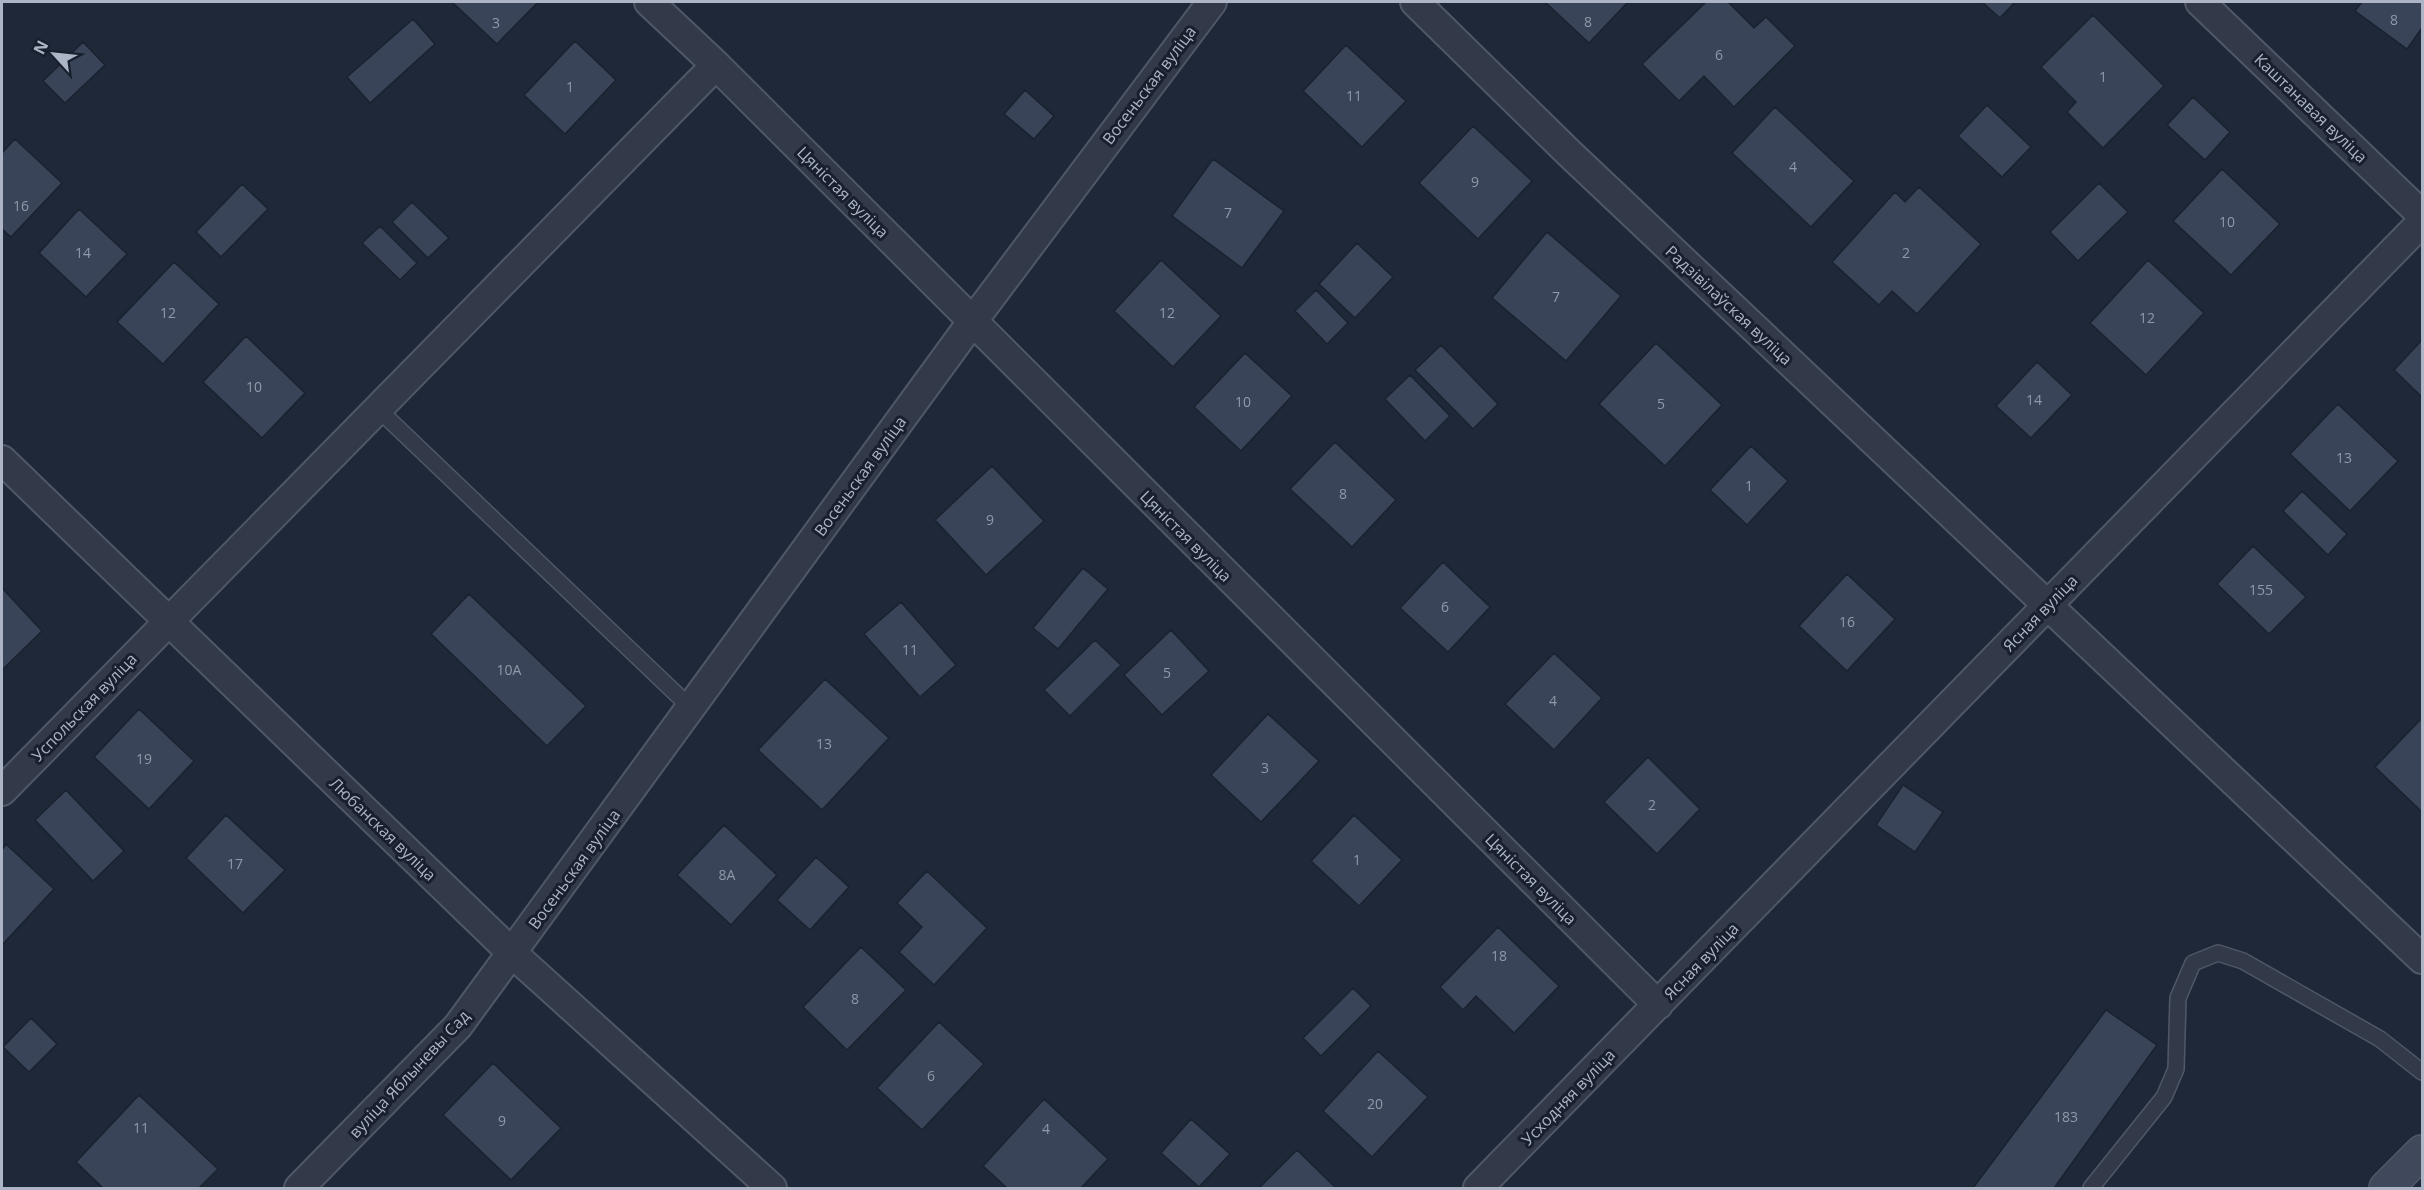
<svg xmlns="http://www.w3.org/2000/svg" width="2424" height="1190" viewBox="0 0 2424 1190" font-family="'Open Sans',sans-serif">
<rect width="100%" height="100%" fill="#1f2839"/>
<path fill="#3a4459" stroke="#1a212f" stroke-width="1.5" d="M452,2H538L497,44Z
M1545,2H1628L1589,43Z
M1706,2H1728L1754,28L1766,17L1795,46L1734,107L1704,76L1679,101L1642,64Z
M1982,2H2015L2000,18Z
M2362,2H2422V28L2407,49L2355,11Z
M2093,15L2164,86L2103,148L2067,112L2076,102L2041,67Z
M413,19L435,44L370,103L347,77Z
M575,41L616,80L565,134L524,95Z
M83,42L105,65L65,103L43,81Z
M1346,45L1406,101L1362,147L1303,91Z
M1025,90L1054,116L1034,139L1004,114Z
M2193,97L2230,132L2205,160L2167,125Z
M1987,105L2031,147L2002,177L1958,136Z
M1775,107L1854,181L1811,227L1732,153Z
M1473,126L1532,181L1478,239L1419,183Z
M15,139L62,183L11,237L2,229V153Z
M1213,159L1284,211L1242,268L1172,216Z
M2222,169L2280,224L2231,275L2173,221Z
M2099,183L2128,212L2078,261L2050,232Z
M242,184L268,209L221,257L196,232Z
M1919,187L1981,244L1917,314L1892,291L1879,305L1832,262L1895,192L1905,202Z
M412,202L449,238L428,258L392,222Z
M79,209L127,254L86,297L39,253Z
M380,226L417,263L400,280L362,243Z
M1547,232L1621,296L1566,361L1492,298Z
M1357,243L1393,277L1355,318L1319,284Z
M1161,260L1221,316L1173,367L1114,311Z
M2148,260L2204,313L2146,375L2090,323Z
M174,262L219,304L163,364L117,322Z
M1316,290L1348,323L1327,344L1295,311Z
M246,336L305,393L262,438L203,382Z
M2422,340V397L2394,370Z
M1656,343L1722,405L1665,466L1599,404Z
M1441,345L1498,404L1473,429L1415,370Z
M1245,353L1292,396L1241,451L1194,407Z
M2037,362L2072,395L2031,438L1996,406Z
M1410,375L1450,416L1425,441L1385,399Z
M2338,404L2398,461L2350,511L2290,454Z
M1335,442L1396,500L1352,547L1290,489Z
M1751,446L1788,481L1747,525L1710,490Z
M992,466L1044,521L986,575L935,520Z
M2302,491L2347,534L2328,555L2283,511Z
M2253,546L2306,597L2269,634L2217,584Z
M1443,562L1490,607L1448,652L1400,608Z
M1083,568L1108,589L1058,649L1033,628Z
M1847,574L1895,619L1847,671L1799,626Z
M2,588L42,631L2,670Z
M469,594L586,706L547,746L431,634Z
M901,602L956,665L920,697L864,634Z
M1171,630L1209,671L1162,715L1124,675Z
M1095,640L1121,665L1070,716L1044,690Z
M1554,653L1602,698L1554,750L1505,704Z
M825,679L889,738L822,810L758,750Z
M139,709L194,761L149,809L94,757Z
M1268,714L1319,761L1261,822L1211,775Z
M2422,718V812L2375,767Z
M1648,757L1700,809L1657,854L1604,802Z
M1903,785L1943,812L1915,852L1876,825Z
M66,790L124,851L93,881L35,820Z
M226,815L285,870L243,913L186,858Z
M1354,815L1402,860L1359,906L1311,861Z
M724,825L777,875L731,925L677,875Z
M6,844L54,889L2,945V850Z
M816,857L849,887L810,930L777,900Z
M927,871L987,928L934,985L899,952L922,927L897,903Z
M1498,927L1559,986L1514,1033L1476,996L1463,1010L1440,987Z
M861,947L906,990L847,1050L803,1007Z
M1353,988L1371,1006L1321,1056L1303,1038Z
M2106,1010L2157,1045L2054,1188H1973Z
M31,1018L57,1044L29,1072L3,1047Z
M939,1022L984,1064L922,1130L877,1088Z
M1378,1051L1428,1097L1372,1157L1323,1111Z
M493,1063L561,1128L511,1180L443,1115Z
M139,1095L218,1169L199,1188H103L76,1162Z
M1044,1099L1108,1159L1081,1188H1007L983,1166Z
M1191,1119L1230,1154L1199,1187L1161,1153Z
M1297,1150L1336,1188H1259Z"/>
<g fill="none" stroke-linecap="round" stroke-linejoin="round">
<defs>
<path id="lane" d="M378,409L691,708
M2091,1188L2164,1097L2176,1069L2178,998L2193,963L2218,953L2243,961L2380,1039L2422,1072"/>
<path id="street" d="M649,2L716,65L1658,1005
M1415,2L1569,153L2422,959
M2200,2L2422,215
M2,460L512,953L772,1188
M2,791L716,65
M299,1188L458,1026L972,322L1212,2
M1478,1188L2422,222"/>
<path id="secondary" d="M2386,1188L2422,1152"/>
</defs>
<use href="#lane" stroke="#505767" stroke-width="18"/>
<use href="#street" stroke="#505767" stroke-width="32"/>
<use href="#secondary" stroke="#505767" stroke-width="36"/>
<use href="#lane" stroke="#323a49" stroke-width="15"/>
<use href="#street" stroke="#323a49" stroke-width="28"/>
<use href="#secondary" stroke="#40495c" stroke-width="33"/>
</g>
<g text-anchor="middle" stroke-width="6" stroke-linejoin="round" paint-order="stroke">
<g font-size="14" fill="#9098ab">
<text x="2394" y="25">8</text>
<text x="1588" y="27">8</text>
<text x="496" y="28">3</text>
<text x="1719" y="60">6</text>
<text x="2103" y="82">1</text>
<text x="570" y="92">1</text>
<text x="1354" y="101">11</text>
<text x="1793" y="172">4</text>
<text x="1475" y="187">9</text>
<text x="21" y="211">16</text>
<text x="1228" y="218">7</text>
<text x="2227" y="227">10</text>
<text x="83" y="258">14</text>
<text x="1906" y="258">2</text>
<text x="1556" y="302">7</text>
<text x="168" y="318">12</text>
<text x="1167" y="318">12</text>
<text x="2147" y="323">12</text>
<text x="254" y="392">10</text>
<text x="2034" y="405">14</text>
<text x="1243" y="407">10</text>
<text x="1661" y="409">5</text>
<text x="2344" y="463">13</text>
<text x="1749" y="491">1</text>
<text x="1343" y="499">8</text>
<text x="990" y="525">9</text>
<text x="2261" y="595">155</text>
<text x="1445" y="612">6</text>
<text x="1847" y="627">16</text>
<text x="910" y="655">11</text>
<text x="509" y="675">10А</text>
<text x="1167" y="678">5</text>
<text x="1553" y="706">4</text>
<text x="824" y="749">13</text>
<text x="144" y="764">19</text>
<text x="1265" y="773">3</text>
<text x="1652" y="810">2</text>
<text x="1357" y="865">1</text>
<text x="235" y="869">17</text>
<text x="727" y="880">8А</text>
<text x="1499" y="961">18</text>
<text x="855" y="1004">8</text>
<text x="931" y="1081">6</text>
<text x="1375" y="1109">20</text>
<text x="2066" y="1122">183</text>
<text x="502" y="1126">9</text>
<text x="141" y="1133">11</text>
<text x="1046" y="1134">4</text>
</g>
<g font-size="16" fill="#acb4c6" stroke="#181f2d">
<text transform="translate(1149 85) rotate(-53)" y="6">Восеньская вуліца</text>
<text transform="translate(2311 108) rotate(44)" y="6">Каштанавая вуліца</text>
<text transform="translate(843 192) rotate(45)" y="6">Цяністая вуліца</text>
<text transform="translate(1729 305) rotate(43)" y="6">Радзівілаўская вуліца</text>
<text transform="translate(860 476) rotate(-54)" y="6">Восеньская вуліца</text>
<text transform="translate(1186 536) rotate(45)" y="6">Цяністая вуліца</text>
<text transform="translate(2040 613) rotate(-46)" y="6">Ясная вуліца</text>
<text transform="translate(84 707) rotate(-46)" y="6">Успольская вуліца</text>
<text transform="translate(383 829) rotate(44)" y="6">Любанская вуліца</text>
<text transform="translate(574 869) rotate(-54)" y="6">Восеньская вуліца</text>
<text transform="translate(1531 879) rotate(45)" y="6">Цяністая вуліца</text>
<text transform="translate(1701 961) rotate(-46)" y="6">Ясная вуліца</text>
<text transform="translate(409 1074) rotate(-47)" y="6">вуліца Яблыневы Сад</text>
<text transform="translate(1568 1097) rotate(-46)" y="6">Усходняя вуліца</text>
</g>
</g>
<rect width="2424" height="1190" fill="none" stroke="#acb4c6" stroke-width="6"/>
<g transform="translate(54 54) rotate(297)" stroke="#181f2d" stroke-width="4.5" paint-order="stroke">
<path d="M0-4.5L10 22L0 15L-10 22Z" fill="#acb4c6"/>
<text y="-9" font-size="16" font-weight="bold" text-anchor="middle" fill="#acb4c6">N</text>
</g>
</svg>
